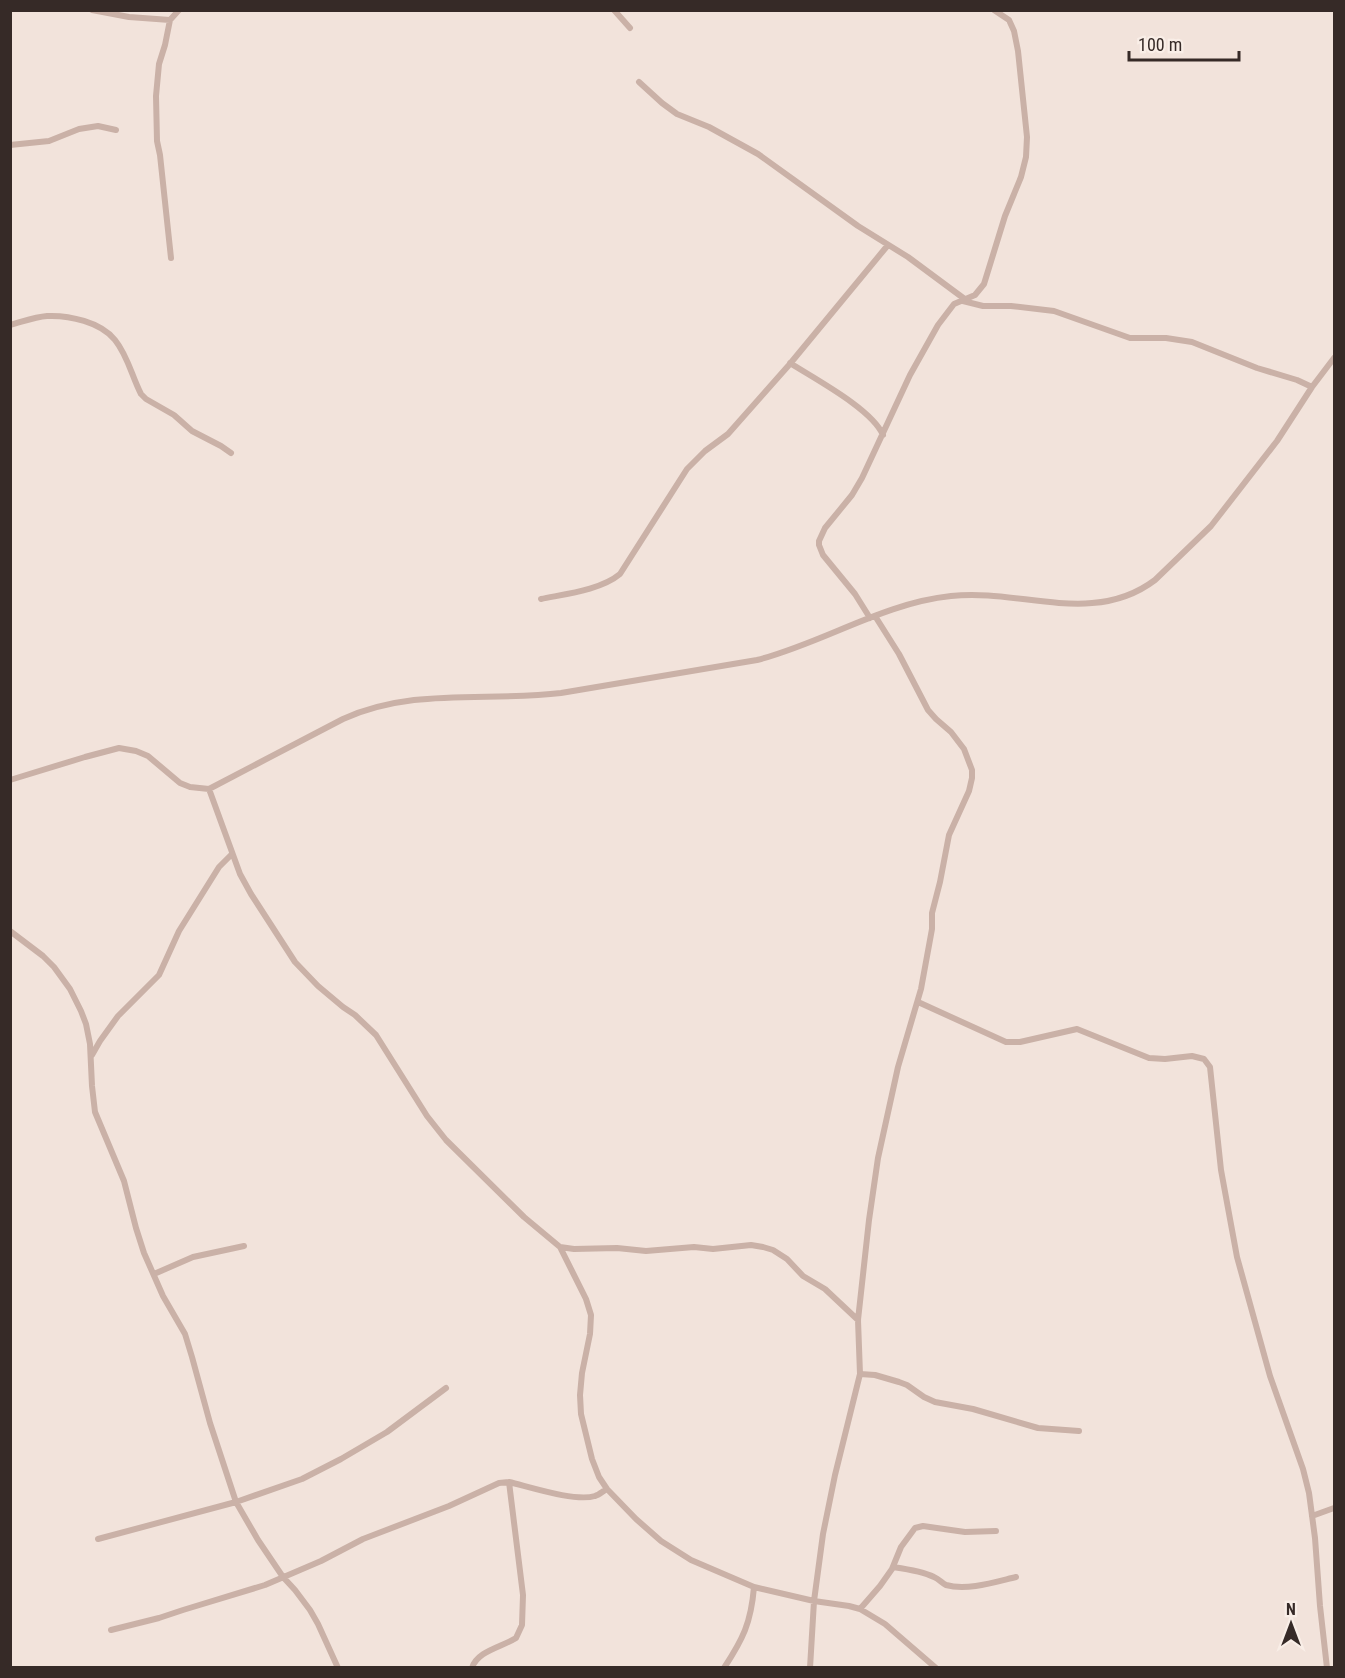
<svg xmlns="http://www.w3.org/2000/svg" width="1345" height="1678" viewBox="0 0 1345 1678" font-family="'Roboto Condensed',sans-serif">
<rect width="100%" height="100%" fill="#f2e3db"/>
<g fill="none" stroke-linecap="round" stroke-linejoin="round">
<path stroke="#cab1a7" stroke-width="6" d="M92,10L129,17L170,20L179,10
M614,10L630,28
M170,20L165,45L159,64L156,96L157,141L160,155L171,258
M639,82L662,103L677,114L709,127L758,154L858,226L908,257L966,300
M10,145L49,141L79,129L98,126L116,130
M963,301L983,306H1011L1054,311L1130,338H1166L1192,342L1257,368L1297,380L1312,387
M10,325C22,322 34,317 47,316C69,315 101,322 115,340C128,356 132,377 141,394L146,399L174,415L192,431L221,446L231,453
M790,363C815,379 872,409 883,435
M541,599C565,594 601,590 620,574L687,469L705,451L728,434L789,365L888,245
M870,618L855,594L823,555L819,545V541L825,528L852,495L862,478L910,375L938,325L954,304L975,295L984,284L1005,216L1021,177L1026,157L1027,137L1018,51L1014,31L1009,20L994,10
M10,780L85,757L119,748L136,751L148,756L180,783L190,787L209,789L343,719C414,687 486,702 561,693L757,660C823,643 883,603 951,596C1020,588 1093,627 1155,580L1211,526L1277,441L1312,387L1334,358
M209,789L240,874L251,894L295,962L318,986L343,1007L355,1015L376,1035L427,1116L446,1140L524,1217L560,1247L586,1299L591,1315L590,1334L582,1373L580,1395L581,1414L592,1459L599,1477L607,1489L636,1519L661,1541L691,1560L754,1587L814,1601L849,1606L860,1609L885,1624L936,1668
M10,931L43,956L54,967L70,989L81,1011L86,1024L90,1044L92,1086L95,1112L124,1181L136,1228L144,1253L163,1296L185,1334L192,1357L210,1423L236,1502L258,1540L283,1577L295,1590L310,1610L318,1624L338,1668
M918,1002L1006,1042H1020L1077,1029L1149,1058L1165,1059L1192,1056L1204,1059L1210,1067L1221,1170L1237,1257L1270,1376L1303,1469L1309,1493L1315,1538L1320,1606L1327,1668
M92,1055L100,1041L118,1016L159,975L179,931L219,867L232,854
M560,1247L574,1249L617,1248L646,1251L694,1247L713,1249L751,1245L763,1247L773,1250L787,1259L803,1276L825,1289L858,1320
M154,1274L193,1257L244,1246
M860,1374L875,1375L899,1382L907,1385L924,1397L935,1402L973,1409L1038,1428L1079,1431
M1312,1516L1334,1508
M98,1539L236,1502L302,1479L341,1459L387,1432L446,1388
M893,1567C907,1569 922,1571 934,1577C939,1579 942,1583 946,1585C967,1591 995,1582 1016,1577
M860,1609L880,1586L892,1569L901,1547L915,1528L923,1526L965,1532L996,1531
M111,1630L159,1618L183,1610L265,1585L321,1561L363,1539L449,1506L499,1483L509,1482C530,1487 575,1502 595,1496C599,1495 603,1491 607,1489
M472,1668C477,1651 502,1647 516,1638L522,1625L523,1595L509,1482
M724,1668C743,1639 751,1623 754,1587
M810,1668L814,1601L823,1534L835,1475L860,1374L858,1320L869,1220L878,1158L898,1067L921,989L932,929V913L940,882L949,835L969,791L972,778V770L964,749L951,732L936,719L928,710L899,654L875,616"/>
</g>
<rect width="1345" height="1678" fill="none" stroke="#362a27" stroke-width="24"/>
<g transform="translate(1291 1624)" stroke="#f9eee7" stroke-width="4.5" paint-order="stroke">
<path d="M0-4.5L10 22L0 15L-10 22Z" fill="#362a27"/>
<text y="-9" font-size="16" font-weight="bold" text-anchor="middle" fill="#362a27">N</text>
</g>
<path d="M1129 51v9h110v-9" fill="none" stroke="#362a27" stroke-width="3"/>
<text x="1138" y="51" font-size="18" fill="#362a27" stroke="#f9eee7" stroke-width="4.5" paint-order="stroke">100 m</text>
</svg>
